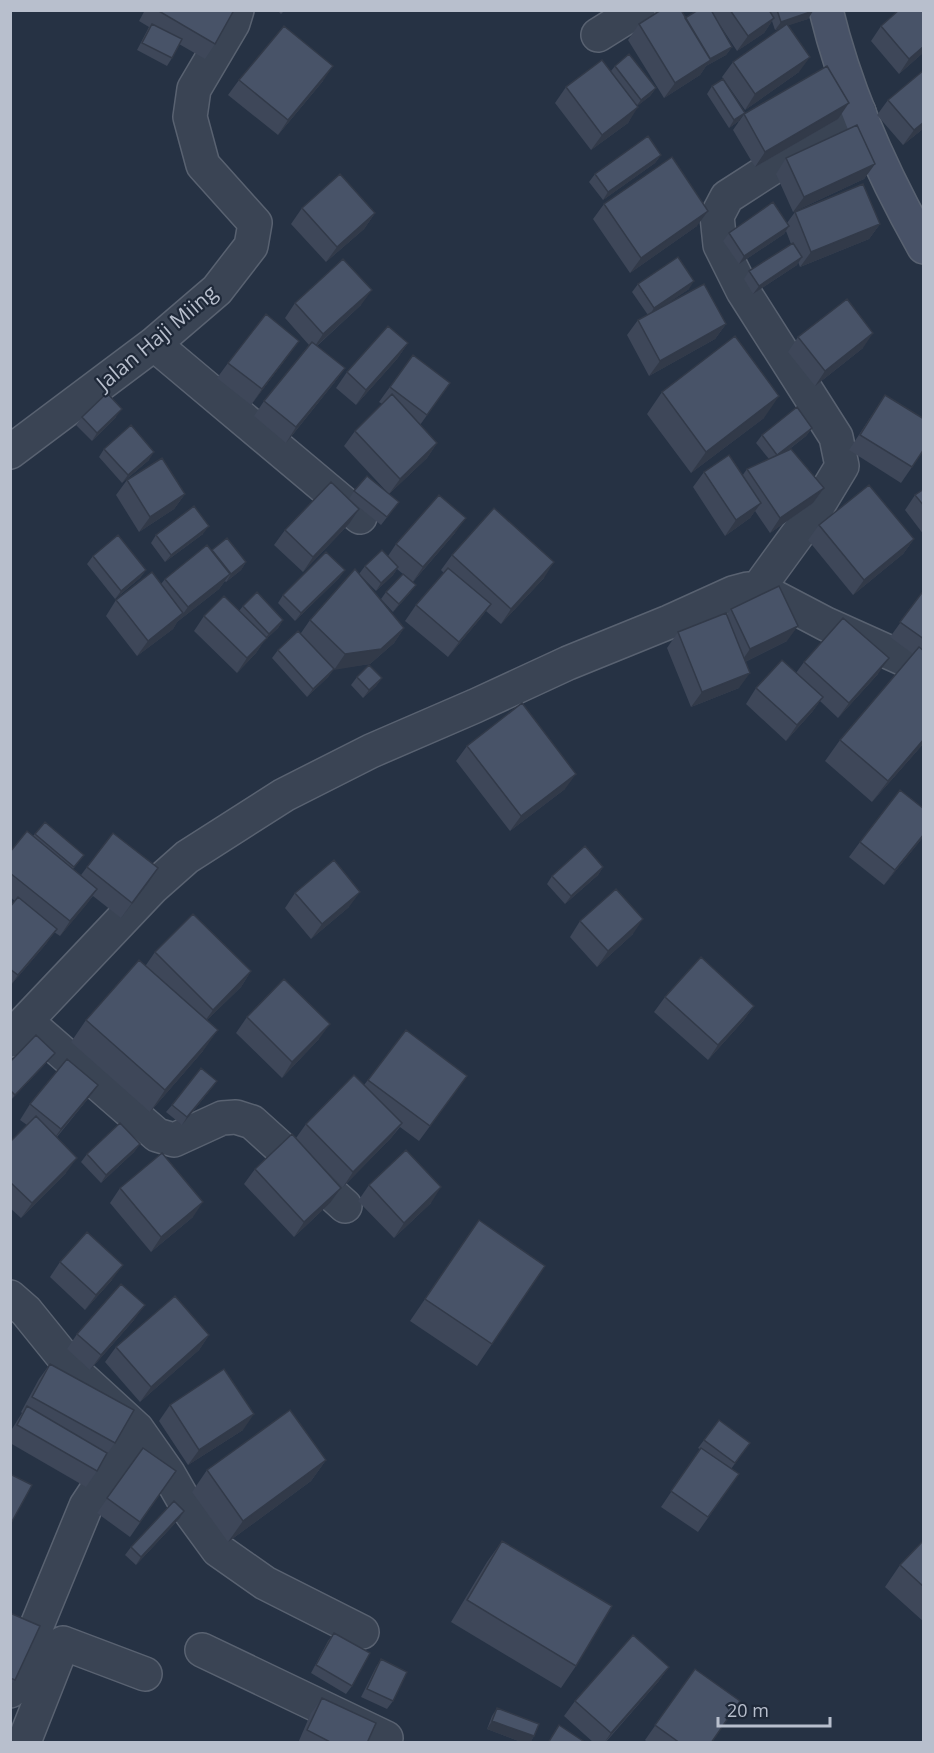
<svg xmlns="http://www.w3.org/2000/svg" width="934" height="1753" viewBox="0 0 934 1753" font-family="'Open Sans',sans-serif">
<rect width="100%" height="100%" fill="#263244"/>
<g fill="none" stroke-linecap="round" stroke-linejoin="round">
<defs>
<path id="street" d="M598,35L638,10
M154,344L360,517
M10,452L154,344L217,290L251,246L255,223L203,165L190,117L194,89L233,23L237,10
M757,590L816,509L842,466L836,437L743,291L720,245L717,216L727,197L859,112
M26,1021L157,1135L174,1140L222,1118L236,1117L252,1122L345,1206
M10,1040L26,1021L152,888L187,857L284,795L371,751L475,706L568,663L669,622L733,593L748,589L763,591L826,624L924,668
M10,1297L26,1311L77,1374L137,1429L86,1506L10,1691
M137,1429L168,1473L191,1513L218,1550L265,1583L362,1632
M202,1650L386,1738L384,1742
M24,1742L63,1643L145,1674"/>
<path id="secondary" d="M826,10C846,93 882,173 924,247"/>
</defs>
<use href="#street" stroke="#596271" stroke-width="36"/>
<use href="#secondary" stroke="#596271" stroke-width="36"/>
<use href="#street" stroke="#3a4454" stroke-width="33"/>
<use href="#secondary" stroke="#485267" stroke-width="33"/>
</g>
<path fill="#3e4759" d="M145,10H234L215,44L205,59L179,44L172,58L167,66L137,50L149,27L139,21Z
M277,10H285L281,14Z
M698,10H813L808,19L788,25L799,72L745,110L722,77L733,62L782,28L775,30L772,21L764,33L737,51L720,25L732,47L726,55L706,66L700,75L664,98L628,40L639,24L685,18Z
M924,10V52L899,74L871,41L881,26Z
M615,66L656,88L650,96L637,106L628,123L591,150L555,103L566,87L611,71Z
M924,70V128L903,145L877,115L888,100Z
M239,80L323,81L278,135L228,95Z
M712,86L739,121L729,128L707,94Z
M744,114L838,119L755,167L733,130Z
M661,155L655,163L603,200L589,182L595,174Z
M786,158L875,164L864,179L793,212L776,174Z
M604,204L697,226L630,273L593,219Z
M302,208L375,213L364,229L326,262L291,224Z
M795,212L880,224L869,239L800,267L798,262L797,265L753,294L744,279L749,271L791,244L786,231L784,234L739,264L723,241L729,233L787,223Z
M638,284L689,289L665,305L726,324L715,339L649,376L627,335L638,320L648,315L632,292Z
M295,303L361,305L317,346L345,368L334,383L286,443L254,416L264,401L309,345L285,318Z
M798,337L863,348L815,386L788,352Z
M408,343L397,359L356,405L336,388L347,372Z
M413,355L450,383L420,425L437,443L427,458L389,494L399,502L381,525L349,499L359,509L349,524L303,572L274,545L285,530L349,499L354,491L388,493L344,446L355,431L382,404L379,402Z
M288,356L251,405L217,378L228,363Z
M662,392L764,418L691,473L647,414Z
M885,395L912,467L901,483L849,450Z
M82,417H116L92,441L76,425Z
M812,428L806,436L787,451L824,488L813,503L770,533L755,511L750,518L725,536L693,487L704,472L742,476L747,469L769,459L756,443L762,435Z
M104,449L149,460L122,483L99,457Z
M127,480L185,494L174,509L139,532L116,495Z
M924,489V535L905,510L915,495Z
M819,525L914,539L903,554L853,595L808,540Z
M455,533L413,582L410,593L393,612L381,599L386,592L403,574L397,569L393,575L376,591L359,574L365,566L388,556L396,544Z
M203,534L165,562L151,543L156,535Z
M227,538L246,562L241,570L226,582L225,581L219,589L177,622L173,629L137,656L106,616L116,600L161,584L165,579L212,551Z
M452,555L544,578L501,624L486,611L480,619L448,657L405,621L416,605L444,573L441,570Z
M93,556L146,570L140,578L115,599L87,564Z
M345,570L339,578L295,621L278,603L283,595Z
M924,590V743L872,802L825,761L840,740L913,654L890,637Z
M243,606L283,620L278,628L264,641L256,653L237,673L194,631L204,616L239,611Z
M731,609L787,641L745,662L739,688L691,707L667,648L678,632L727,615Z
M310,620L404,628L394,643L370,664L334,669L328,677L307,697L272,658L278,650L301,633Z
M804,662L878,674L838,718L820,701L812,712L786,741L746,704L756,688L796,673Z
M357,677L382,678L376,686L363,698L351,685Z
M467,746L565,789L510,831L456,761Z
M924,807V836L884,885L849,857L860,842Z
M45,822L78,863L73,869L81,875L87,867L148,883L121,918L93,896L60,936L54,932L46,944L10,986V907L15,901L10,897V852L33,836Z
M603,867L598,875L565,904L547,884L552,876Z
M295,893L349,907L311,939L285,908Z
M580,921L633,934L597,967L570,937Z
M155,952L251,971L241,987L207,1020L203,1051L150,1112L71,1042L86,1020L146,965Z
M665,997L754,1006L743,1021L708,1060L654,1012Z
M247,1017L319,1039L282,1078L236,1033Z
M406,1030L467,1076L419,1141L400,1127L391,1138L343,1187L308,1152L330,1203L294,1237L244,1184L255,1169L296,1138L306,1124L364,1085Z
M55,1053L49,1060L10,1101V1062Z
M98,1085L87,1100L57,1137L66,1173L21,1218L10,1208V1142L27,1125L20,1120L30,1104Z
M211,1089L182,1125L166,1112L172,1105Z
M140,1144L134,1152L101,1183L81,1162L87,1154Z
M369,1185L431,1203L394,1238L358,1201Z
M120,1188L193,1217L151,1252L110,1203Z
M464,1242L545,1266L477,1366L410,1321Z
M60,1262L112,1280L85,1310L50,1277Z
M134,1320L90,1370L67,1349L77,1334Z
M209,1335L199,1350L140,1402L105,1362L116,1347Z
M50,1364L115,1443L104,1458L97,1471L86,1487L10,1443V1432L22,1413L21,1412L39,1379Z
M170,1405L243,1430L188,1465L159,1421Z
M719,1420L750,1443L731,1469L739,1474L698,1532L661,1507L700,1449L698,1448Z
M143,1448L176,1471L130,1537L97,1513Z
M326,1460L311,1481L228,1542L192,1492L207,1470Z
M184,1511L179,1519L136,1565L125,1555L131,1547Z
M924,1540V1622L885,1587L900,1565Z
M502,1541L576,1666L561,1688L451,1622L487,1562Z
M10,1613L15,1680L10,1686Z
M334,1633L352,1686L346,1694L311,1673L328,1641Z
M381,1659L393,1701L387,1709L361,1697L376,1667Z
M669,1667L658,1682L605,1743H594L564,1716L575,1701Z
M695,1669L711,1743H648L645,1740Z
M322,1698L367,1743H298L311,1713Z
M497,1708L534,1736L530,1743H524L487,1729L492,1716Z"/>
<path fill="#323a49" d="M813,11L808,19L775,30L781,22Z
M774,18L764,33L737,51L748,36Z
M924,46V52L899,74L909,59Z
M732,47L726,55L706,66L700,75L664,98L675,83L708,60Z
M810,57L799,72L745,110L755,94Z
M333,66L323,81L278,135L288,120Z
M656,88L650,96L635,108L641,100Z
M849,103L838,119L755,167L765,152Z
M638,107L628,123L591,150L602,135Z
M745,113L739,121L729,128L734,120Z
M924,122V128L903,145L914,130Z
M661,155L655,163L603,200L608,192Z
M875,164L864,179L793,212L804,197Z
M708,211L697,226L630,273L641,258Z
M375,213L364,229L326,262L337,247Z
M880,224L869,239L800,267L811,252Z
M789,226L784,234L739,264L744,256Z
M802,257L797,265L753,294L759,286Z
M694,281L689,289L649,316L654,308Z
M372,290L361,305L313,349L323,334Z
M726,324L715,339L649,376L660,361Z
M873,333L863,348L815,386L825,371Z
M299,341L288,356L251,405L262,389Z
M408,343L397,359L356,405L366,390Z
M345,368L334,383L286,443L296,427Z
M779,396L764,418L691,473L706,452Z
M122,409L116,417L92,441L97,433Z
M812,428L806,436L771,463L777,455Z
M437,443L427,458L389,494L400,479Z
M154,452L149,460L122,483L128,475Z
M824,488L813,503L770,533L780,518Z
M185,494L174,509L139,532L150,517Z
M761,503L750,518L725,536L736,520Z
M359,509L349,524L303,572L313,557Z
M466,518L455,533L412,583L423,567Z
M209,526L203,534L165,562L171,555Z
M914,539L903,554L853,595L864,580Z
M246,562L241,570L226,582L231,574Z
M554,562L544,578L501,624L511,609Z
M398,567L393,575L376,591L381,583Z
M146,570L140,578L115,599L121,591Z
M345,570L339,578L295,621L301,613Z
M230,574L219,589L177,622L188,607Z
M416,585L410,593L393,612L399,604Z
M491,604L480,619L448,657L459,642Z
M183,613L173,629L137,656L148,641Z
M283,620L278,628L264,641L256,653L237,673L247,658L269,634Z
M798,626L787,641L739,665L750,649Z
M404,628L394,643L370,664L334,670L345,654Z
M889,658L878,674L838,718L849,703Z
M334,669L328,677L307,697L313,689Z
M750,673L739,688L691,707L702,692Z
M382,678L376,686L363,698L369,690Z
M823,697L812,712L786,741L797,725Z
M924,739V743L872,802L888,781Z
M576,774L565,789L510,831L521,816Z
M924,834V836L884,885L895,870Z
M603,867L598,875L565,904L571,896Z
M158,868L148,883L121,918L132,903Z
M97,889L87,904L60,936L70,921Z
M360,892L349,907L311,939L322,924Z
M643,919L633,934L597,967L608,951Z
M57,929L46,944L10,986L18,975Z
M251,971L241,987L202,1025L213,1010Z
M754,1006L743,1021L708,1060L718,1045Z
M330,1024L319,1039L282,1078L292,1062Z
M218,1030L203,1051L150,1112L165,1090Z
M55,1053L49,1060L10,1101L15,1095Z
M217,1081L211,1089L182,1125L187,1117Z
M98,1085L87,1100L50,1144L61,1129Z
M402,1123L391,1138L343,1187L353,1172Z
M140,1144L134,1152L101,1183L106,1175Z
M77,1158L66,1173L21,1218L32,1203Z
M441,1187L431,1203L394,1238L404,1223Z
M341,1188L330,1203L294,1237L304,1222Z
M203,1202L193,1217L151,1252L161,1237Z
M123,1265L112,1280L85,1310L96,1295Z
M145,1305L134,1320L90,1370L101,1355Z
M209,1335L199,1350L140,1402L151,1387Z
M254,1414L243,1430L188,1465L199,1450Z
M326,1460L311,1481L228,1542L243,1521Z
M184,1511L179,1519L136,1565L141,1557Z
M669,1667L658,1682L604,1743L611,1733Z
M492,1721L534,1736L530,1743H524L487,1729Z"/>
<path fill="#485368" stroke="#323a49" stroke-width="1.5" d="M157,10H234L215,44Z
M661,10H681L711,60L675,83L639,24Z
M698,10H711L732,47L710,59L685,18Z
M730,10H769L774,18L748,36Z
M777,10H813V11L781,22Z
M899,10H924V46L909,59L881,26Z
M152,24L182,39L172,58L142,43Z
M787,24L810,57L755,94L733,62Z
M284,26L333,66L288,120L239,80Z
M629,54L656,88L641,100L615,66Z
M602,60L638,107L602,135L566,87Z
M827,66L849,103L765,152L744,114Z
M924,70V122L914,130L888,100Z
M723,79L745,113L734,120L712,86Z
M857,125L875,164L804,197L786,158Z
M648,136L661,155L608,192L595,174Z
M672,157L708,211L641,258L604,204Z
M340,174L375,213L337,247L302,208Z
M863,184L880,224L811,252L795,212Z
M773,202L789,226L744,256L729,233Z
M793,243L802,257L759,286L749,271Z
M678,257L694,281L654,308L638,284Z
M343,259L372,290L323,334L295,303Z
M704,284L726,324L660,361L638,320Z
M847,299L873,333L825,371L798,337Z
M266,314L299,341L262,389L228,363Z
M388,326L408,343L366,390L347,372Z
M735,336L779,396L706,452L662,392Z
M312,342L345,368L296,427L264,401Z
M413,355L450,383L427,415L390,387Z
M107,393L122,409L97,433L82,417Z
M392,394L437,443L400,479L355,431Z
M885,395L924,419V449L912,467L860,435Z
M797,407L812,428L777,455L762,435Z
M131,425L154,452L128,475L104,449Z
M791,449L824,488L780,518L747,469Z
M729,455L761,503L736,520L704,472Z
M162,458L185,494L150,517L127,480Z
M367,476L399,502L387,517L354,491Z
M331,482L359,509L313,557L285,530Z
M869,485L914,539L864,580L819,525Z
M924,489V506L915,495Z
M439,495L466,518L423,567L396,544Z
M194,506L209,526L171,555L156,535Z
M494,508L554,562L511,609L452,555Z
M118,535L146,570L121,591L93,556Z
M227,538L246,562L231,574L212,550Z
M207,545L230,574L188,607L165,579Z
M382,550L398,567L381,583L365,566Z
M326,552L345,570L301,613L283,595Z
M448,568L491,604L459,642L416,605Z
M355,569L404,628L381,649L345,654L310,620Z
M152,572L183,613L148,641L116,600Z
M403,574L416,585L399,604L386,592Z
M779,586L798,626L750,649L731,609Z
M924,590V639L900,622Z
M257,592L283,620L269,634L243,606Z
M224,596L267,638L247,658L204,616Z
M726,613L750,673L702,692L678,632Z
M843,618L889,658L849,703L804,662Z
M298,631L334,669L313,689L278,650Z
M919,647L924,651V739L888,781L840,740Z
M782,660L823,697L797,725L756,688Z
M369,665L382,678L369,690L357,677Z
M522,703L576,774L521,816L467,746Z
M900,790L924,809V834L895,870L860,842Z
M45,822L84,855L74,867L35,834Z
M27,831L97,889L70,921L10,873V852Z
M113,833L158,868L132,903L87,867Z
M585,846L603,867L571,896L552,876Z
M334,860L360,892L322,924L295,893Z
M616,889L643,919L608,951L580,921Z
M18,897L57,929L18,975L10,969V907Z
M193,914L251,971L213,1010L155,952Z
M701,957L754,1006L718,1045L665,997Z
M139,960L218,1030L165,1090L86,1020Z
M284,979L330,1024L292,1062L247,1017Z
M406,1030L467,1076L430,1126L368,1080Z
M36,1035L55,1053L15,1095L10,1090V1062Z
M67,1059L98,1085L61,1129L30,1104Z
M201,1068L217,1081L187,1117L172,1105Z
M354,1075L402,1123L353,1172L306,1124Z
M36,1116L77,1158L32,1203L10,1182V1142Z
M120,1123L140,1144L106,1175L87,1154Z
M292,1134L341,1188L304,1222L255,1169Z
M406,1150L441,1187L404,1223L369,1185Z
M162,1153L203,1202L161,1237L120,1188Z
M479,1220L545,1266L492,1344L425,1299Z
M87,1232L123,1265L96,1295L60,1262Z
M121,1284L145,1305L101,1355L77,1334Z
M175,1296L209,1335L151,1387L116,1347Z
M50,1364L134,1410L115,1443L32,1397Z
M224,1369L254,1414L199,1450L170,1405Z
M27,1406L107,1453L97,1471L17,1425Z
M290,1410L326,1460L243,1521L207,1470Z
M719,1420L750,1443L735,1463L704,1440Z
M143,1448L176,1471L140,1522L107,1498Z
M701,1448L739,1474L708,1517L671,1491Z
M10,1474L32,1485L10,1525Z
M174,1501L184,1511L141,1557L131,1547Z
M924,1540V1587L900,1565Z
M502,1541L612,1606L576,1666L467,1600Z
M10,1613L40,1626L15,1680L10,1678Z
M334,1633L370,1653L352,1686L316,1665Z
M633,1635L669,1667L611,1733L575,1701Z
M381,1659L407,1672L393,1701L367,1689Z
M695,1669L740,1701L711,1743H680L655,1725Z
M322,1698L376,1723L367,1743H332L307,1730Z
M497,1708L539,1724L534,1736L492,1721Z
M559,1725L586,1743H548Z"/>
<g text-anchor="middle" stroke-width="4.5" stroke-linejoin="round" paint-order="stroke">
<g font-size="21" fill="#b8bfcd" stroke="#1f2939">
<text transform="translate(157 338) rotate(-40)" y="7">Jalan Haji Miing</text>
</g>
</g>
<rect width="934" height="1753" fill="none" stroke="#b8bfcd" stroke-width="24"/>
<path d="M718 1717v9h112v-9" fill="none" stroke="#b8bfcd" stroke-width="3"/>
<text x="727" y="1717" font-size="18" fill="#b8bfcd" stroke="#1f2939" stroke-width="4.5" paint-order="stroke">20 m</text>
</svg>
